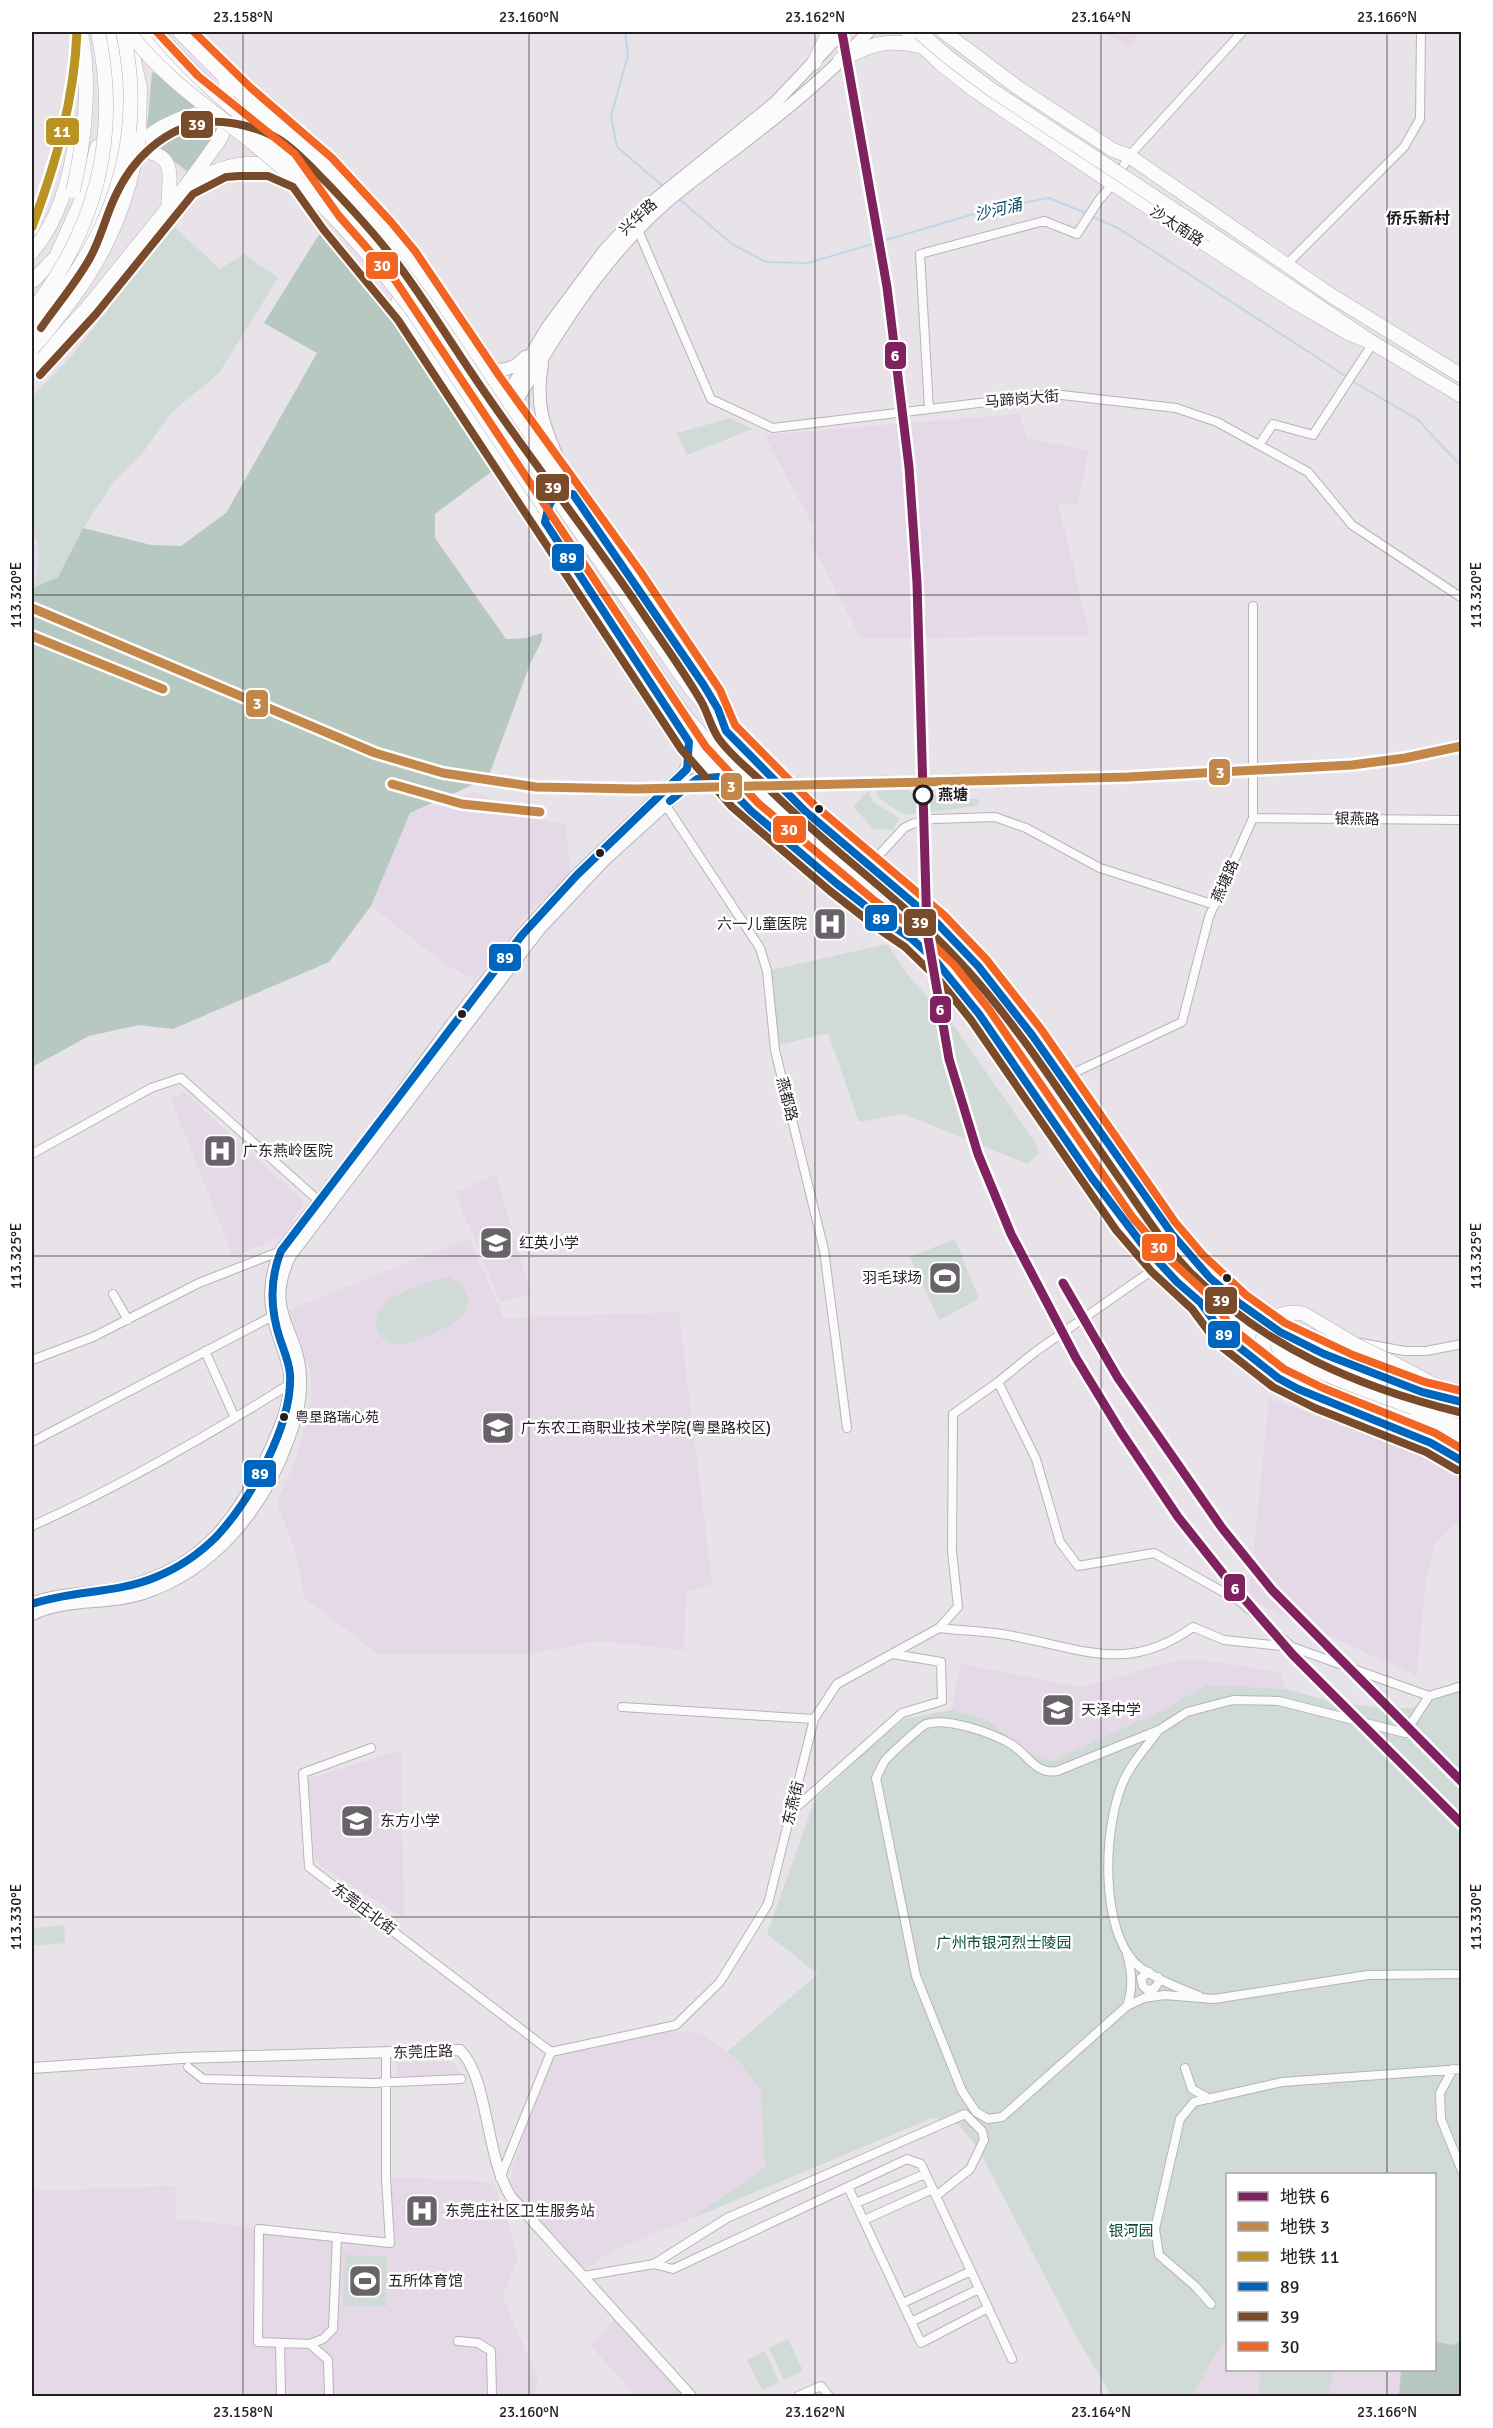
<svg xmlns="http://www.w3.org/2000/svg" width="1493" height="2428" viewBox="0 0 1493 2428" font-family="Signika,'Noto Sans SC',sans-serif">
<rect width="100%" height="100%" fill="#e8e2e9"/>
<path fill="#e6d9e7" d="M1102,32H1138L1131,47Z
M1019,414L1027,438L1089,451L1077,504L1058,503L1090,635L861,639L811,542L814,527L764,435Z
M32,532L35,535L37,551V577L32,588Z
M476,792L526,818L566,824L571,876L524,916L507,948L474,979L446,965L371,906L410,813Z
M184,1092L304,1202L284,1236L233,1257L171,1099Z
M496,1175L531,1295L500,1302L455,1192Z
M469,1238L504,1318L679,1312L712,1584L686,1592L684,1650L597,1641L523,1655L378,1654L304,1598L297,1557L277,1502L296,1460L312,1397L310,1371L289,1310Z
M1269,1398L1461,1470V1519L1435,1543L1425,1586L1417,1676L1249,1599Z
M1183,1659L1224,1663L1282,1673L1286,1689L1206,1685L1165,1709L1051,1761L1027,1752L986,1719L952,1710L960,1664L1080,1687Z
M401,1750L404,1918L315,1862L308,1779Z
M667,2031L702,2033L738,2060L761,2091L765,2167L693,2218L611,2251L584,2270L558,2241L524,2212L510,2180L531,2108L554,2056Z
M453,2061L461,2075L397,2076V2062Z
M392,2177L493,2182L507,2219L518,2258L502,2296L537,2377L536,2396H32V2191L175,2186L177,2220H194L259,2229L390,2242Z
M616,2318L687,2396H636L591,2346Z
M1227,2335L1228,2370H1401L1399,2396H1192Z"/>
<path fill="#d0dad6" d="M172,225L220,269L244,254L278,278L219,373L172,412L141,455L113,483L83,528L58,577L33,587C39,574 42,543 32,531V397L70,358Z
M730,418L752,429L687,455L677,433Z
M953,772L961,773L959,799H979L978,806L905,815C888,804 873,800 874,778L885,774L883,784L892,785L914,774L909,792L950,798Z
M868,791L873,802L899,818L893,830L873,829L853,806Z
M887,944L910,978L954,1026L1036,1144L1039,1153L1028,1164L904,1114L859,1122L828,1033L779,1045L767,971Z
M955,1239L979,1299L939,1320L910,1257Z
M450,1277C466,1284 475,1303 461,1317C453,1326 410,1345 399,1344C374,1343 369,1318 386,1302C397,1293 436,1278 450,1277Z
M1206,1685L1286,1689L1333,1702L1387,1708H1411L1442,1695L1461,1690V2396H1399L1401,2370H1434V2174H1228L1227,2335L1192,2396H1112L1077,2338L978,2148L959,2125L932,2118L693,2218L765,2167L761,2091L738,2060L727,2052L818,1974L767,1934L815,1800L869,1748L904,1719L952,1710L986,1719L1027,1752L1051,1761L1165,1709Z
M64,1925L65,1943L32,1946V1928Z
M345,2255L387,2256L386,2307L343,2305Z
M788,2339L803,2371L784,2380L769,2348Z
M765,2351L779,2382L762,2390L747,2360Z
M1260,2370H1333L1329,2396H1259Z"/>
<path fill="#b6c8c0" d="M152,72L163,77L198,108L173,115L147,129Z
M210,114L221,124L188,172L154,146L161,132Z
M323,228L413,346L495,469L435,514V538L506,639L526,638L542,633V640L530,664L488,778L410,813L371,906L329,962L173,1029L139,1025L89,1036L32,1067V588L58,577L83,528L151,545L181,546L226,513L317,353L264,323Z
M1461,2340V2396H1399L1401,2370H1434L1435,2342L1454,2345Z"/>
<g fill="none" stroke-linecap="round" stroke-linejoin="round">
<path stroke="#c0d7e9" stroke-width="2" d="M625,32L628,55L611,116L617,147L664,187
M678,198L732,244L766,262L808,263L994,208L1049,198L1086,213
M1091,216L1118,228L1347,377
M1352,381L1417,419L1462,467"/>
<defs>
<path id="minor" d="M638,230L711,399L773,428L1053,394L1176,408L1217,422L1308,472L1352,525L1462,598
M1291,260L1404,147L1420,119L1421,32
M929,409L920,254L1044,221L1077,234L1099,200L1113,184L1129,156L1242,32
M1259,445L1273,424L1313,435L1373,343
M663,801L760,948L767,971L775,1050L824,1250L847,1428
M1253,818L1462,820
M868,867L904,828L912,824L933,819L995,817L1026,828L1100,868L1215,905
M1063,1078L1182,1022L1209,917L1253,818V606
M32,1154L151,1088L181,1078L319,1201
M113,1294L128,1320
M1291,1338L1306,1332L1346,1342
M1361,1343L1405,1351H1426L1462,1344
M205,1351L235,1418
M32,1360L93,1337L199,1283L281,1251
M998,1382L1036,1459L1060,1542L1078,1566L1154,1553L1241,1602L1292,1647L1429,1696L1462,1686
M32,1442L273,1316
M32,1526C121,1486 207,1436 290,1384
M939,1628C963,1631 989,1631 1013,1636C1083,1649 1128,1674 1193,1627L1224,1640L1291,1647
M1429,1696L1405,1733L1279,1701L1233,1700L1187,1712L1159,1730L1057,1771C1035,1775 1028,1754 1011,1744C992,1733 947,1717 926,1724C921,1726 887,1757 884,1762C881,1767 879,1773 876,1778L916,1976L962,2091L976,2112L988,2119L1002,2117L1127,2006L1144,1998L1164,1995L1214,1999L1368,1975L1462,1974
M622,1707L814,1719
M1158,1731C1148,1745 1134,1760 1126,1776C1103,1819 1097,1935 1141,1968C1158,1980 1179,1988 1199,1996
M371,1748L303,1773L309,1867L551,2052
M791,1812L902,1713L942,1701L941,1662L893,1654
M1127,1954C1132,1971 1133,1990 1127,2006
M1149,1972L1141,1978L1143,1986L1147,1990L1154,1989L1159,1982L1158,1977
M188,2067L203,2079L374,2083L461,2079
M1185,2068L1192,2089L1210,2099
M1453,2069L1440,2093L1441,2119L1462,2171
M500,2178L551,2052L676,2025L720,1982L768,1904L814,1719L837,1684L939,1628L958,1607L952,1551L953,1414L998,1382L1035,1352L1160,1265
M848,2187L921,2343L988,2308
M856,2203L925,2174
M864,2220L933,2189
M337,2237L333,2329L323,2339L310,2344L258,2342L259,2229L390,2243L386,2178V2054
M654,2264L727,2218L965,2114L982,2131L984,2140L970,2169L936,2196
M584,2276L654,2264L673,2269L907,2159L921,2164L1012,2359
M903,2303L971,2271
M1211,2304L1195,2286L1159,2255L1155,2229L1180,2119L1194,2102L1282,2082L1462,2069
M911,2322L979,2289
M458,2341L478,2343L491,2351L492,2396
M280,2343L281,2396
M310,2344L328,2360L329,2396
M798,2396L821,2386L829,2396"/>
<path id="tertiary" d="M32,2068L182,2058L460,2050C489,2079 485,2156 511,2197L691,2396"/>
<path id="secondary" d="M542,364C532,418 553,442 571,490
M481,368C499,371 512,372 525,357
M511,410C555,336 597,264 663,205C690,181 720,161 749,138C791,106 833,71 868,32
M495,442L504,401L547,328L605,250L645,208L775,103L842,32
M32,1604C63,1591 98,1596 130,1586C205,1565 237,1520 269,1453C281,1427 292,1403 290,1374C289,1362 284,1351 280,1339C269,1308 267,1282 281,1251L374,1131L454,1022L522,935L577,875L684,773L689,762V742
M32,1614C67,1597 107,1605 143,1593C214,1570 264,1507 288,1439C295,1420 301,1402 300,1381C300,1328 261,1315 290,1255L539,929L606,858L690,782L706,776L718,777"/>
<path id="primary" d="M143,32L191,84L233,116
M180,32L244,96L324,165L357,199L406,257L491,383L631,577L711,696L725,729
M908,32L940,63L974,90L1113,184L1293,301L1348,333L1373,343L1462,396
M944,32L1017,87L1113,150L1129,156L1329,294L1462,376
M840,60C869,45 887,38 920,46
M814,63L829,32
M312,183C379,244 429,321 480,396
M398,302L689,742L718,777L751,811L869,909L907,936"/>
<path id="trunk" d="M128,33L140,88L139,138
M238,114L259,119L285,131
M132,150C156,127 185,112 219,112
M132,150C177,152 170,170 168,208
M190,183C219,167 255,155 286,172
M82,210L97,147
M1214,236L1373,343
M83,249C117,186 127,101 108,32
M32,252C59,220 70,179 76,137
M33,281L56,257L82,199
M32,368L88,307L186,186L220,139L229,119L225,77
M545,522C549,504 552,493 573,494
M608,572L691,689L726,731L805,811L937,923L978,966L1032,1035L1172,1234L1210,1278L1239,1303L1280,1332L1324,1354L1422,1392L1462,1402
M781,816C851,876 921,938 977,1012C1047,1105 1109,1229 1200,1302C1277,1364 1371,1391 1462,1428
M1206,1311C1246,1371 1313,1396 1377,1421C1405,1433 1433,1446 1462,1457
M1389,1361L1440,1388L1450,1398
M1408,1421L1462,1441"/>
<path id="motorway" d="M1452,1399L1462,1396"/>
</defs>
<use href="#minor" stroke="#b8b3b8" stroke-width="10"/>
<use href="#tertiary" stroke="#b8b3b8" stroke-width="12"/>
<use href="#secondary" stroke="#b8b3b8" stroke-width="14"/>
<use href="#primary" stroke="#b8b3b8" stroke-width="15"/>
<use href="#trunk" stroke="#b8b3b8" stroke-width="15"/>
<use href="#motorway" stroke="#b8b3b8" stroke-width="16"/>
<use href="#minor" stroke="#fcfbfc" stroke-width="8"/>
<use href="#tertiary" stroke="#fcfbfc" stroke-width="10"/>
<use href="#secondary" stroke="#fcfbfc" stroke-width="12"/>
<use href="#primary" stroke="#fcfbfc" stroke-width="14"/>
<use href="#trunk" stroke="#fcfbfc" stroke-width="14"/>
<use href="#motorway" stroke="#fcfbfc" stroke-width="15"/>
<defs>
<path id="trunk-bridge" d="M129,32C166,82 218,113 265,153C321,199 371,254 414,313L681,711L737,776L781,816
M157,32C214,103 293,151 356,217C406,270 445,332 485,392C525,453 567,512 608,572
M919,32L948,57L992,90L1214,236
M73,191C85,139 91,84 81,32
M32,311C97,228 120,135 98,32
M32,330C107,244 149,147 123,32
M32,349C90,282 125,227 139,138
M1389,1361L1354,1344L1304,1314C1260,1305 1248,1353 1284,1375L1408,1421"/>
</defs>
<use href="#trunk-bridge" stroke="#b8b3b8" stroke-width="15" stroke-linecap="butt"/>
<use href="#trunk-bridge" stroke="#fcfbfc" stroke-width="14"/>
<defs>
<path id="bus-1" d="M670,801L697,779L718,777L751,811L836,883L886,922L912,939L935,960L979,1014L1092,1178L1142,1244L1177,1282L1200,1302L1225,1336L1278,1378L1298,1389L1431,1443L1462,1461
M32,1604C72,1590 116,1594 156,1577C178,1568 199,1554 216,1537C250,1501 293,1424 290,1374C289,1362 284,1351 280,1339C270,1309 269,1281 281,1251L522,935L577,875L687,769L689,742L545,522C550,500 549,497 573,494L703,684L718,709L726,731L805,811L937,923L978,966L1032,1035L1172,1234L1210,1278L1239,1303L1280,1332L1324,1354L1422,1392L1462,1402"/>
<path id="bus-2" d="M41,328C57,305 76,283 90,258C100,240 105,219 114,199C131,160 164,127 208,122C230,120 261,128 280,140C297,151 313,169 327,183C351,208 376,235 397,263C425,300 449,340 475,378C526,454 584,527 636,603C658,636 681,667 701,701C708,713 711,728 719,739C731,756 750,770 764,784C829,850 907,902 968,971C1025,1035 1070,1108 1119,1178C1141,1209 1162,1243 1189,1271C1263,1347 1358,1387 1459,1412
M40,375L96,314L193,194L226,177L239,176H268L293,187L323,229L398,320L681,749L732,807L830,891L880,930L905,947L939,980L971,1020L1116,1230L1152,1272L1192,1309L1218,1344L1273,1387L1315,1408L1426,1452L1457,1470"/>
<path id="bus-3" d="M157,32L198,76L295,154L339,216L395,280L706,747L758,803L875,901L919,931L954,965L988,1008L1133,1218L1168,1258L1208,1295L1233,1329L1284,1369L1323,1388L1435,1433L1462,1449
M194,32L251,88L332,158L391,222L415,251L500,377L640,571L720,690L735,725L812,803L944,915L986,959L1041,1029L1175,1222L1203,1255L1246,1295L1285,1323L1353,1355L1425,1382L1462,1391"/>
</defs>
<use href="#bus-1" stroke="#fff" stroke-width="12"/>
<use href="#bus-2" stroke="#fff" stroke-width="12"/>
<use href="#bus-3" stroke="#fff" stroke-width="12"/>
<use href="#bus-1" stroke="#0065bd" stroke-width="8"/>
<use href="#bus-2" stroke="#7a4b2a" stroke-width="8"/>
<use href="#bus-3" stroke="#f26522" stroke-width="8"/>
<defs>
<path id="metro-1" d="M842,32L887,287L909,467L917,583L927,932L949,1059L978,1154L1011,1234L1076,1358L1121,1432L1178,1517L1228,1580L1293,1655L1462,1824
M1063,1283L1118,1378L1222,1528L1272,1590L1462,1782"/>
<path id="metro-2" d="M32,608L375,753L443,773L536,787L636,789L1127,777L1352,765L1405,758L1462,746
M32,636L163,689
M392,784L462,804L540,812"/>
<path id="metro-3" d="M32,227C56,163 74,101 77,32"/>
</defs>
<use href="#metro-1" stroke="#fff" stroke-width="14"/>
<use href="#metro-2" stroke="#fff" stroke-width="14"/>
<use href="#metro-3" stroke="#fff" stroke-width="14"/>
<use href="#metro-1" stroke="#80225f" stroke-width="9"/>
<use href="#metro-2" stroke="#c4874a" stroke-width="9"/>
<use href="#metro-3" stroke="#ba9324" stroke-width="9"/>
</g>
<path fill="none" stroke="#231e23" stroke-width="1.5" stroke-opacity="0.45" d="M243,32V2396M529,32V2396M815,32V2396M1101,32V2396M1387,32V2174M32,595H1462M32,1256H1462M32,1917H1462M1387,2370V2396"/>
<defs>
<symbol id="hospital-square" viewBox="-11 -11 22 22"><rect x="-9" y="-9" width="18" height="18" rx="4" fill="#686368" stroke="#fff"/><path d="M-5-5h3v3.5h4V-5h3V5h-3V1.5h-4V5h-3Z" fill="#fff"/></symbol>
<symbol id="school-square" viewBox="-11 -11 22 22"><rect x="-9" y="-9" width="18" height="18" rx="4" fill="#686368" stroke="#fff"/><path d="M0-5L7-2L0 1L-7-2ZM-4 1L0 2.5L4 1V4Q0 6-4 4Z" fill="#fff"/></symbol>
<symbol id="stadium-square" viewBox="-11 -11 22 22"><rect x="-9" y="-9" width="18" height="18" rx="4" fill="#686368" stroke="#fff"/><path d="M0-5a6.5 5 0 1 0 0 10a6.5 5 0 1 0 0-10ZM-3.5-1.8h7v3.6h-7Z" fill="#fff"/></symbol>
<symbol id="university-square" viewBox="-11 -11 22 22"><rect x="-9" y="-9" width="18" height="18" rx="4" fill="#686368" stroke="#fff"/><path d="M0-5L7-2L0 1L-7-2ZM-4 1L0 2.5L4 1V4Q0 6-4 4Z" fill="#fff"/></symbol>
</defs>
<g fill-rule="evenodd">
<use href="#hospital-square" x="811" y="905" width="38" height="38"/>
<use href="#hospital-square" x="201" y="1132" width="38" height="38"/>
<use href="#school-square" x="477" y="1224" width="38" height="38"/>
<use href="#stadium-square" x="926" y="1259" width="38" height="38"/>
<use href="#university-square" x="479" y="1409" width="38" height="38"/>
<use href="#school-square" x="1039" y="1691" width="38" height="38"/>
<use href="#school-square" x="338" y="1802" width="38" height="38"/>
<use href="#hospital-square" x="403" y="2192" width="38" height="38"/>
<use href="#stadium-square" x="346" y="2262" width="38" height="38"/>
</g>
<circle fill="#fff" stroke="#231e23" stroke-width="3" cx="923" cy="795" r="9"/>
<g fill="#231e23" stroke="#fff" stroke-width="2">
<circle cx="819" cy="809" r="5"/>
<circle cx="600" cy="853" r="5"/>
<circle cx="462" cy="1014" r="5"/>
<circle cx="1227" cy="1278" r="5"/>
<circle cx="284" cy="1417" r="5"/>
</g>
<g text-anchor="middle" stroke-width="5" stroke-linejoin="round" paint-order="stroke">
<g font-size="14" fill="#231e23" stroke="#fff" text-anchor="start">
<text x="295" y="1422">粤垦路瑞心苑</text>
</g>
<g font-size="15" fill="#231e23" stroke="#fff">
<text transform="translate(638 217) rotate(-43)" y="5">兴华路</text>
<text transform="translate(1177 226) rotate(33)" y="5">沙太南路</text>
<text transform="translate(1022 399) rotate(-5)" y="5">马蹄岗大街</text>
<text transform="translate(1357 819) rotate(1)" y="5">银燕路</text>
<text transform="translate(1225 881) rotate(-66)" y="5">燕塘路</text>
<text transform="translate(787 1099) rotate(76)" y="5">燕都路</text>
<text transform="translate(793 1803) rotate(-76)" y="5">东燕街</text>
<text transform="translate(364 1909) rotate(37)" y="5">东莞庄北街</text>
<text transform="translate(423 2052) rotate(-2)" y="5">东莞庄路</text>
</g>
<g font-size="15" font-weight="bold" fill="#231e23" stroke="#fff" text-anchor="start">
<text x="938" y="800">燕塘</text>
</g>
<g font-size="15" fill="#231e23" stroke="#fff" text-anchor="start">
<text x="807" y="929" text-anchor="end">六一儿童医院</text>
<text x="243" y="1156">广东燕岭医院</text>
<text x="519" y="1248">红英小学</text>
<text x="922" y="1283" text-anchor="end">羽毛球场</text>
<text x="521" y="1433">广东农工商职业技术学院(粤垦路校区)</text>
<text x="1081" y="1715">天泽中学</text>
<text x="380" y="1826">东方小学</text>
<text x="445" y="2216">东莞庄社区卫生服务站</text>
<text x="388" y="2286">五所体育馆</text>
</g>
<g font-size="15" fill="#084d32" stroke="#fff">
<text x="1004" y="1948">广州市银河烈士陵园</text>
<text x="1131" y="2236">银河园</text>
</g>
<g font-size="16" font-style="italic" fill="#0a4a69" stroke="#fff">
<text transform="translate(998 209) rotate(-13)" y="6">沙河涌</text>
</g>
<g font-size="16" font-weight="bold" fill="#231e23" stroke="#fff">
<text x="1418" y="224">侨乐新村</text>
</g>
</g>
<g stroke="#fff" stroke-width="2">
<rect x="180" y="110" width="34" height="29" rx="6" fill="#7a4b2a"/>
<rect x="45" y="117" width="35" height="29" rx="6" fill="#ba9324"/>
<rect x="365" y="251" width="34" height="29" rx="6" fill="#f26522"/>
<rect x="884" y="341" width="23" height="29" rx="6" fill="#80225f"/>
<rect x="535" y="473" width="35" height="29" rx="6" fill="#7a4b2a"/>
<rect x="551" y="543" width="34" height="29" rx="6" fill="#0065bd"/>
<rect x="245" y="689" width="24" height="29" rx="6" fill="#c4874a"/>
<rect x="1208" y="758" width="23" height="28" rx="6" fill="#c4874a"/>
<rect x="720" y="772" width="23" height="29" rx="6" fill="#c4874a"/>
<rect x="772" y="815" width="35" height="29" rx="6" fill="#f26522"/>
<rect x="864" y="904" width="34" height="28" rx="6" fill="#0065bd"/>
<rect x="903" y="908" width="34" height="29" rx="6" fill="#7a4b2a"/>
<rect x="488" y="943" width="34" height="29" rx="6" fill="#0065bd"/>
<rect x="929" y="995" width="23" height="29" rx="6" fill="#80225f"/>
<rect x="1141" y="1233" width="35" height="29" rx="6" fill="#f26522"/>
<rect x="1204" y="1286" width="34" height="29" rx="6" fill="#7a4b2a"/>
<rect x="1207" y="1320" width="34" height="29" rx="6" fill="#0065bd"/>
<rect x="243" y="1459" width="34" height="29" rx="6" fill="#0065bd"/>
<rect x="1223" y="1573" width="23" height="29" rx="6" fill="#80225f"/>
</g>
<g font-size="16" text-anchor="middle" font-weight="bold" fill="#fff">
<text x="197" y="130">39</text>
<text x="62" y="137">11</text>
<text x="382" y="271">30</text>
<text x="895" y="361">6</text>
<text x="553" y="493">39</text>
<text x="568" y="563">89</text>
<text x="257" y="709">3</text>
<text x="1220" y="778">3</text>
<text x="731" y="792">3</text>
<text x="789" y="835">30</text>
<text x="881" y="924">89</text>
<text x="920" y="928">39</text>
<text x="505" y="963">89</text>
<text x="940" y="1015">6</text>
<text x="1159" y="1253">30</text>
<text x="1221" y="1306">39</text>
<text x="1224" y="1340">89</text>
<text x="260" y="1479">89</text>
<text x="1235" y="1594">6</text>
</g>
<rect width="1493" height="2428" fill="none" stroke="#ffffff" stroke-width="66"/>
<rect x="1226" y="2173" width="210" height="198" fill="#ffffff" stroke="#a7a5a7" stroke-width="1.5"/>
<rect x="1238" y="2192" width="30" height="9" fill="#80225f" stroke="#a7a5a7" stroke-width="1.5"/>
<text x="1280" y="2203" font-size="18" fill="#231e23">地铁 6</text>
<rect x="1238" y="2222" width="30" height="9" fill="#c4874a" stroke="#a7a5a7" stroke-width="1.5"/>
<text x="1280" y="2233" font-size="18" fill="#231e23">地铁 3</text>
<rect x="1238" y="2252" width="30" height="9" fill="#ba9324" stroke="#a7a5a7" stroke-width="1.5"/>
<text x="1280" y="2263" font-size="18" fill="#231e23">地铁 11</text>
<rect x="1238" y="2282" width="30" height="9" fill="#0065bd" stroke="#a7a5a7" stroke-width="1.5"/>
<text x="1280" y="2293" font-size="18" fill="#231e23">89</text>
<rect x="1238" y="2312" width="30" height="9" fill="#7a4b2a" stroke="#a7a5a7" stroke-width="1.5"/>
<text x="1280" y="2323" font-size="18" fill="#231e23">39</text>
<rect x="1238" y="2342" width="30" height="9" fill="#f26522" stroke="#a7a5a7" stroke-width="1.5"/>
<text x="1280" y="2353" font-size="18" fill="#231e23">30</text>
<rect x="33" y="33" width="1427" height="2362" fill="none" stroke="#231e23" stroke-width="2"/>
<g font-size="15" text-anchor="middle" fill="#231e23">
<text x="243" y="22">23.158°N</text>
<text x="529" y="22">23.160°N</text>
<text x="815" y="22">23.162°N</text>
<text x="1101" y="22">23.164°N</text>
<text x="1387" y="22">23.166°N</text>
<text transform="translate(1476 595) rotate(-90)" y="5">113.320°E</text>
<text transform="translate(16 595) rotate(-90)" y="5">113.320°E</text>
<text transform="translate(16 1256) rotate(-90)" y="5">113.325°E</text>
<text transform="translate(1476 1256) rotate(-90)" y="5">113.325°E</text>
<text transform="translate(1476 1917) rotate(-90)" y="5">113.330°E</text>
<text transform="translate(16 1917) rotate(-90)" y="5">113.330°E</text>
<text x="243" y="2417">23.158°N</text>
<text x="529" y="2417">23.160°N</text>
<text x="815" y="2417">23.162°N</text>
<text x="1101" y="2417">23.164°N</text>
<text x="1387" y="2417">23.166°N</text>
</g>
</svg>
